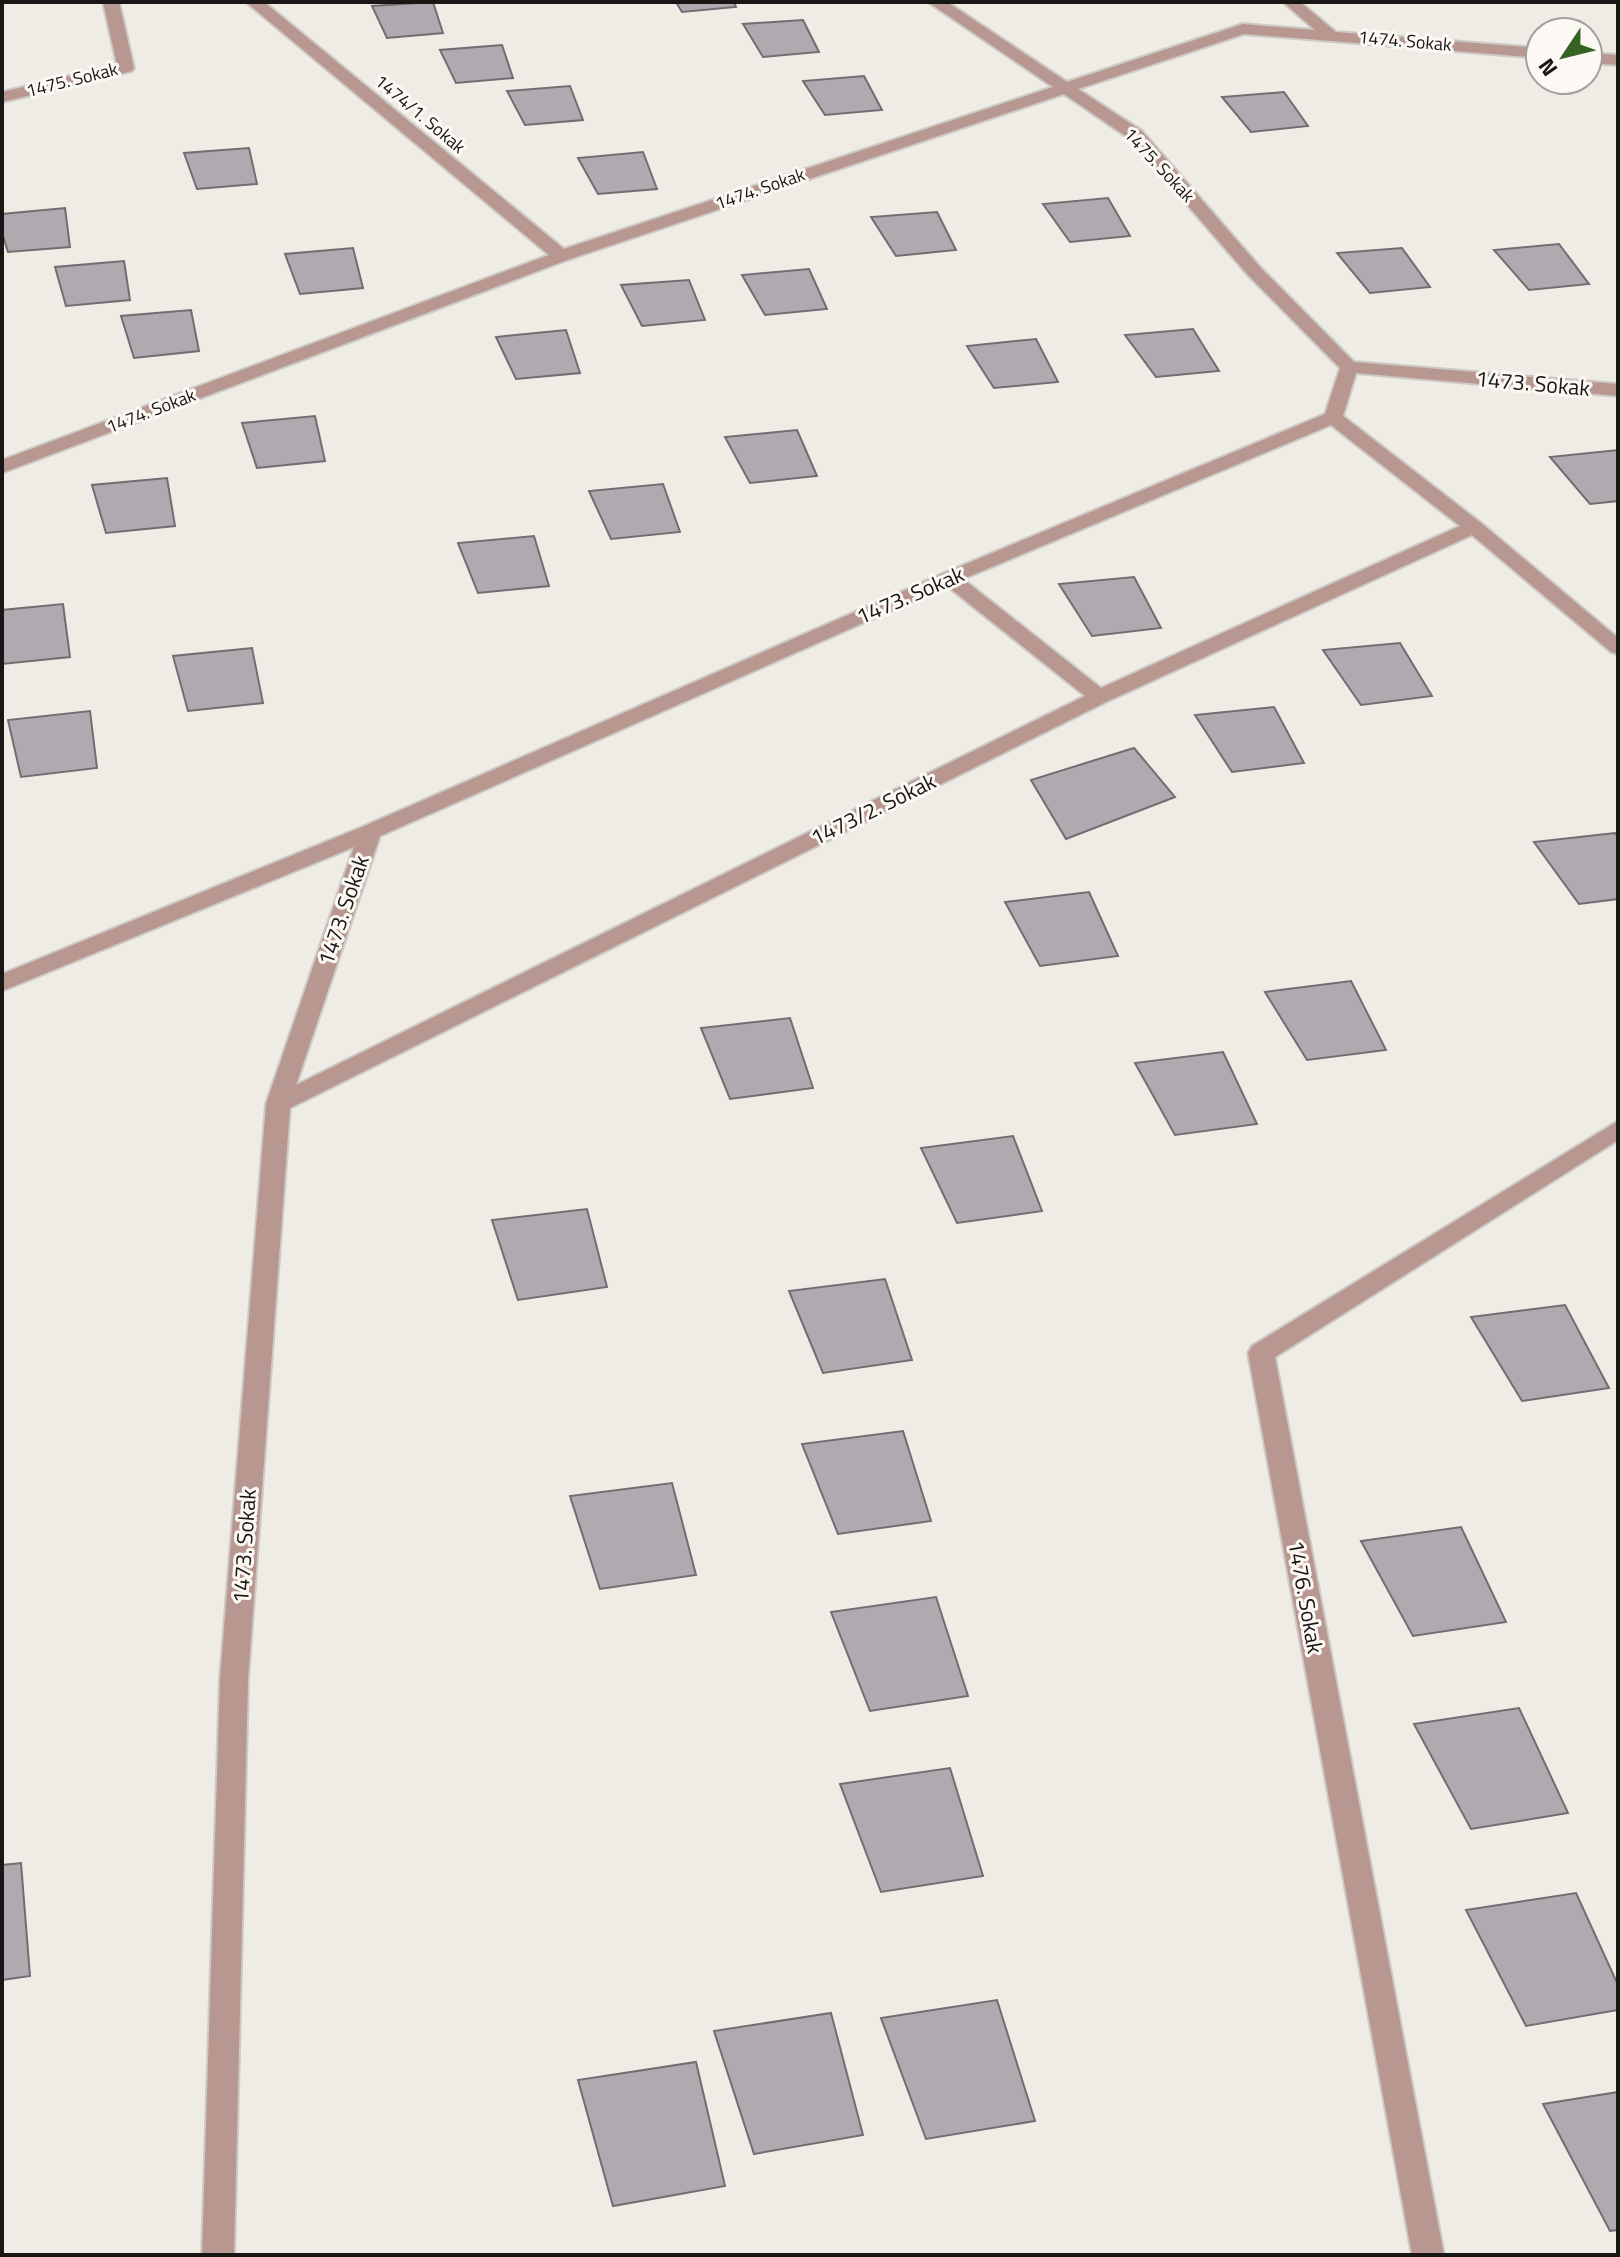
<svg xmlns="http://www.w3.org/2000/svg" width="1620" height="2257" viewBox="0 0 1620 2257" font-family="'Titillium Web',sans-serif">
<rect width="100%" height="100%" fill="#efece6"/>
<path fill="#afaaaf" stroke="#716d71" stroke-width="2" d="M433,2L443,33L387,38L372,6Z
M676,2H734L736,7L682,12Z
M803,20L819,52L763,57L743,24Z
M502,45L513,78L456,83L440,50Z
M864,76L882,110L825,115L803,81Z
M570,86L583,120L525,125L507,91Z
M1284,92L1308,126L1251,132L1222,97Z
M249,148L257,184L197,189L184,153Z
M643,152L657,189L598,194L578,158Z
M1108,198L1130,236L1070,242L1043,204Z
M65,208L70,247L8,252L2,233V214Z
M937,212L956,250L896,256L871,217Z
M1559,244L1589,284L1529,290L1494,250Z
M353,248L363,288L300,294L285,254Z
M1402,248L1430,287L1370,293L1337,253Z
M124,261L130,300L66,306L55,267Z
M809,269L827,309L765,315L742,275Z
M689,280L705,320L642,326L621,285Z
M191,310L199,351L134,358L121,316Z
M1193,329L1219,371L1156,377L1125,335Z
M566,330L580,373L516,379L496,337Z
M1036,339L1058,382L994,388L967,346Z
M315,416L325,461L257,468L242,423Z
M797,430L817,476L750,483L725,437Z
M1618,450V501L1590,504L1550,457Z
M167,478L175,526L106,533L92,485Z
M663,484L680,532L611,539L589,491Z
M534,536L549,586L478,593L458,543Z
M1134,577L1161,628L1092,636L1059,584Z
M63,604L70,657L2,664V610Z
M1400,643L1432,696L1361,705L1323,650Z
M252,648L263,703L188,711L173,656Z
M1274,707L1304,763L1232,772L1195,715Z
M90,711L97,768L21,777L8,720Z
M1134,748L1175,797L1066,839L1031,780Z
M1615,833L1618,837V899L1579,904L1534,842Z
M1089,892L1118,956L1040,966L1005,902Z
M1351,981L1386,1050L1307,1060L1265,992Z
M790,1018L813,1088L730,1099L701,1028Z
M1223,1052L1257,1124L1175,1135L1135,1063Z
M1013,1136L1042,1211L957,1223L921,1148Z
M587,1209L607,1287L518,1300L492,1220Z
M885,1279L912,1360L823,1373L789,1291Z
M1565,1305L1609,1388L1522,1401L1471,1317Z
M903,1431L931,1521L838,1534L802,1444Z
M672,1483L696,1575L600,1589L570,1496Z
M1461,1527L1506,1622L1413,1636L1361,1541Z
M936,1597L968,1696L870,1711L831,1612Z
M1519,1708L1568,1813L1471,1829L1414,1724Z
M950,1768L983,1876L881,1892L840,1784Z
M21,1863L30,1976L2,1980V1865Z
M1576,1893L1618,1985V2010L1526,2026L1466,1910Z
M997,2000L1035,2121L926,2139L881,2018Z
M831,2013L863,2135L754,2154L714,2031Z
M696,2062L725,2186L613,2206L578,2080Z
M1618,2092V2230L1610,2231L1543,2104Z"/>
<g fill="none" stroke-linecap="round" stroke-linejoin="round">
<defs>
<path id="minor" d="M103,2H119L134,68L132,71L2,102V92L117,65Z
M246,2H264L564,249L1053,87L928,2H947L1067,82L1243,24L1315,30L1283,2H1300L1336,32L1540,48V58L1244,34L1078,89L1142,131L1260,267L1354,362L1618,384V396L1356,373L1343,416L1481,523L1618,638V654L1611,652L1472,535L1106,702L290,1108L248,1679L234,2255H202L220,1679L266,1104L354,847L2,991V974L362,827L942,574L1325,414L1340,368L1248,275L1130,139L1064,94L567,260L2,473V460L549,255ZM1331,425L1460,526L1101,688L963,579ZM947,586L1085,696L296,1085L380,836Z
M1588,53L1618,55V65L1588,63Z
M1618,1121V1140L1275,1357L1444,2255H1412L1248,1353L1252,1346Z"/>
</defs>
<use href="#minor" stroke="#cdcac5" stroke-width="4"/>
<use href="#minor" fill="#b89790" fill-rule="evenodd"/>
</g>
<g text-anchor="middle" stroke-width="6" stroke-linejoin="round" paint-order="stroke">
<g font-size="18" fill="#181715" stroke="#fcf9f4">
<text transform="translate(1405 41) rotate(5)" y="6">1474. Sokak</text>
<text transform="translate(72 80) rotate(-14)" y="6">1475. Sokak</text>
<text transform="translate(420 114) rotate(40)" y="6">1474/1. Sokak</text>
<text transform="translate(1159 165) rotate(47)" y="6">1475. Sokak</text>
<text transform="translate(760 189) rotate(-19)" y="6">1474. Sokak</text>
<text transform="translate(151 411) rotate(-21)" y="6">1474. Sokak</text>
</g>
<g font-size="22" fill="#181715" stroke="#fcf9f4">
<text transform="translate(1533 383) rotate(5)" y="8">1473. Sokak</text>
<text transform="translate(910 595) rotate(-23)" y="8">1473. Sokak</text>
<text transform="translate(873 809) rotate(-26)" y="8">1473/2. Sokak</text>
<text transform="translate(343 910) rotate(-71)" y="8">1473. Sokak</text>
<text transform="translate(244 1546) rotate(-86)" y="8">1473. Sokak</text>
<text transform="translate(1306 1597) rotate(80)" y="8">1476. Sokak</text>
</g>
</g>
<rect width="1620" height="2257" fill="none" stroke="#181715" stroke-width="8"/>
<g transform="translate(1564 56) rotate(235)"><circle r="38" fill="#fcf9f4" stroke="#a19f9b" stroke-width="2"/>
<path d="M0-6L14 30L0 20L-14 30Z" fill="#356323"/>
<text y="-12" font-size="22" font-weight="bold" text-anchor="middle" fill="#181715">N</text>
</g>
</svg>
